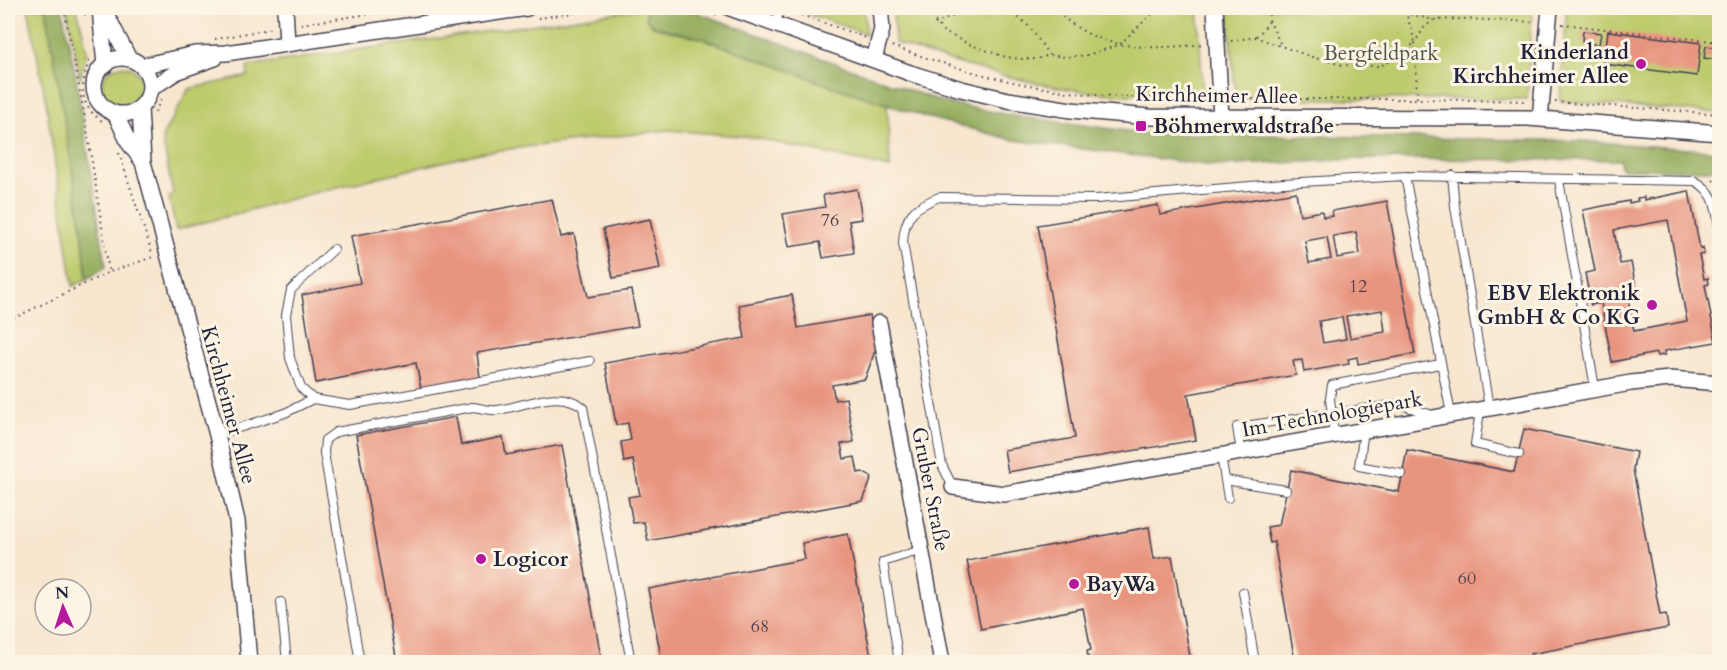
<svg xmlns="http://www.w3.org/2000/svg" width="1727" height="670" viewBox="0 0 1727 670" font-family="Cardo,serif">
<rect width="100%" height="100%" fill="#fcf5e5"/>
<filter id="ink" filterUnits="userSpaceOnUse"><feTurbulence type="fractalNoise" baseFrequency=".0167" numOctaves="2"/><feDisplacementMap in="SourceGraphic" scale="12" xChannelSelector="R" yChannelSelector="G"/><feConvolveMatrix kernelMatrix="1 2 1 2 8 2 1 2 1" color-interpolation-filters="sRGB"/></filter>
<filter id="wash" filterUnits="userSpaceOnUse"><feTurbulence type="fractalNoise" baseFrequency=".008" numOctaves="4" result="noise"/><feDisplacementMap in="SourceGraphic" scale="24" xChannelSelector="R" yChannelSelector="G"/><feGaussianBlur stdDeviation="1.35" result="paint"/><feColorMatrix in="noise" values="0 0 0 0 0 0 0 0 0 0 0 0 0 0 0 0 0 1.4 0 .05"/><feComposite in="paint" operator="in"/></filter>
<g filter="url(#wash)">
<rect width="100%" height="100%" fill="#f8e6cf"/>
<path fill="#becb6d" stroke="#707654" stroke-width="1.5" d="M28,8H46L82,229L87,279L73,286L46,102Z
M67,8H77L87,51L80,79Z
M647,8L646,18C660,34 686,33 705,39C766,59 826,84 887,104L890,168L752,137L668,130L484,152L321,191L176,230L169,197L173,194L162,137L189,89L248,76L247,66Z
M806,8H864L866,34L805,13Z
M893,8H1198L1203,98C1158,96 1113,96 1069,89C1009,79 952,63 895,43Z
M1228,8H1532L1527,99H1236Z
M1567,8H1719V113L1560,101Z
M102 86a20 20 0 1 1 40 0a20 20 0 1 1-40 0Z"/>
<path fill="#96af60" stroke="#5c684e" stroke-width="1.5" d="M46,8H62L77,84L106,267L87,279L82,229Z
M647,8H685L942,102L1014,116L1142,133L1584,141L1715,151L1719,158L1718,164L1710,170L1621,169L1620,160L1362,159L1215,166L1014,140L926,117L825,84L704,39L653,26L646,18Z"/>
<g id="blocks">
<path fill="#e89580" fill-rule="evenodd" d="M142,8H186V9L143,11Z
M1583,31L1601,33L1599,45L1582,42Z
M1608,31L1701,43L1697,76L1604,64Z
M1706,46L1719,48V60L1704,58Z
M857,189L862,219L849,221L854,253L823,258L820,242L789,247L783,214L825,207L823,195Z
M1689,191L1700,249L1703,248L1704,254L1699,255L1704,279L1708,278L1709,284L1705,285L1716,342L1664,351L1665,355L1657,356L1656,353L1612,362L1601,303L1591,305L1585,273L1595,271L1583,210L1629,201V203L1638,201L1637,198L1644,197V200ZM1668,220L1687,321L1634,331L1628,299L1638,297L1631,262L1620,264L1614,230Z
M1296,192L1300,215L1322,211L1323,217L1333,216L1332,211L1387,201L1415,354L1358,364L1357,357L1348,359L1349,364L1304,372L1302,360L1293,361L1296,375L1188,394L1196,440L1008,472L1004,450L1075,438L1038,225L1158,205L1160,215ZM1356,232L1360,254L1337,258L1333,236ZM1327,237L1331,259L1309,263L1305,241ZM1382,310L1385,332L1350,338L1346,316ZM1342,317L1346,339L1323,343L1319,321Z
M552,199L561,237L574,234L588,297L631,290L638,326L477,353L480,378L421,389L416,363L316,383L302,295L360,283L351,236Z
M650,219L660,269L613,278L603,229Z
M792,295L798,328L870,315L876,348L865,379L832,385L835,400L846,398L854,442L841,444L844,459L855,457L858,473L862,472L872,477L863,501L648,541L644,522L633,523L628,497L640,495L633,460L624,462L621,442L631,440L628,423L616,425L605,363L745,338L739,305Z
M456,417L461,445L503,437L506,455L562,445L602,662H397L356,435Z
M1524,429L1636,452L1633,469L1660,615L1666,614L1668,628L1530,654L1532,662H1519L1518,656L1481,662H1295L1274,542L1270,543L1267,527L1279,525L1291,470L1399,492L1407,450L1514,472Z
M1149,527L1154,559L1172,556L1191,662H1089L1087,651L1091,650L1083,608L981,629L967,561Z
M848,534L872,662H662L648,589L805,559L802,543Z"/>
</g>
</g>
<g filter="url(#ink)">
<use href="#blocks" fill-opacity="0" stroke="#423f51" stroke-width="1.5"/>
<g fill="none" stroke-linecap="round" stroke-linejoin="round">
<defs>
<path id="service" d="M775,24L781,8
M1452,175L1455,207L1489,407
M1405,176L1451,414
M1559,180L1595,388
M313,399L301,388L290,358L286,315L291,290L334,249
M1477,409L1479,418L1475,444L1519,454
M1364,430L1359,466L1402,474
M217,435L285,413L313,399L350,405L590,361
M1334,435L1330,398L1332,385L1440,364
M1241,452L1237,427L1399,404L1432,415
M1221,455L1228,498
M1225,480L1286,490
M953,487L942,465L903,243C904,214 915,207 939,197L1096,199L1284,183L1405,176L1695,181C1717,193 1715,208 1720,231
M1243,592L1255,662
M281,602L287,662
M360,662L324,453L325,440L336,432L473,407C481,408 489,411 497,410C525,407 558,387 583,407L631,662
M899,662L883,562L921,550"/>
<path id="minor" d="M100,8L105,66
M103,8L129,59
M285,8L287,43
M730,8L910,73L961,89L1008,100L1071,110L1149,117L1528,118L1720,133
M1215,8L1221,118
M94 86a28 28 0 1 1 56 0a28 28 0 1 1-56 0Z
M874,59L882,29L880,8
M141,66L195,54L226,53L527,8
M150,89L178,71L215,58
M140,108L143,162L217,435L237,521L249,662
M115,113L129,143L143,162
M1540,119L1550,8
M879,323L942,662
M953,487L1004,494L1631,383L1670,379L1720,383"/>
</defs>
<use href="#service" stroke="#423f51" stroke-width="10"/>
<use href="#minor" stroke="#423f51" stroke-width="18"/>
<path stroke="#423f51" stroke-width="2" stroke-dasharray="1.5 4.5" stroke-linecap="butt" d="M64,8L87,129L109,272
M83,8L86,18
M698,8L718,15
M923,8L944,32L971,45L1002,56L1020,59H1037L1049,55L1066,57L1087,55L1119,45L1158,8
M996,8C1028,17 1031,30 1049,55
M1054,8C1095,52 1148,50 1204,44
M1269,8V20L1282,47
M1401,8L1406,13L1433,20L1463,19L1535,22
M790,11L867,38
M538,18L608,8
M301,24L410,8
M935,24L958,14L984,8
M1562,24L1720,42
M1256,36L1263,30L1269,20
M215,39L274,28
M1231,41L1255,37L1315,58L1343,65L1379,66L1400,58L1415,42L1406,13
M892,46C950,67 1009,84 1070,92C1115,98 1161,98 1207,99
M89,61C80,88 78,106 105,123
M1417,98L1415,42L1424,28L1433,20
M1234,99H1417L1528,101
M1555,102L1720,114
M155,112L162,98
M119,153L152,253
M1713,181L1720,174
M8,321L109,272L153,257"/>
<use href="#service" stroke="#fff" stroke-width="8"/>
<use href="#minor" stroke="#fff" stroke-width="15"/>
</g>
</g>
<g fill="#b5179e" stroke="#fcf5e5" stroke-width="2">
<circle cx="1641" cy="64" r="6"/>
<rect x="1135" y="120" width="12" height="12" rx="3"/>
<circle cx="1652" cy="305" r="6"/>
<circle cx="481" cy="559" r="6"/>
<circle cx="1074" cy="584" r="6"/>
</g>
<g text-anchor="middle" stroke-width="6" stroke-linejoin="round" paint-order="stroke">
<g font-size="18" fill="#543f4c">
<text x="830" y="226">76</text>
<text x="1358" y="292">12</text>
<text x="1467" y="584">60</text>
<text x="760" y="632">68</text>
</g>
<g font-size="21" font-weight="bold" fill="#22223b" stroke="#fcf5e5" text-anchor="start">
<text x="1629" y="59" text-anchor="end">Kinderland<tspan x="1629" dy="24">Kirchheimer Allee</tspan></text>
<text x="1153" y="133">Böhmerwaldstraße</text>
<text x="1640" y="300" text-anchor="end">EBV Elektronik<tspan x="1640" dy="24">GmbH &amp; Co KG</tspan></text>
<text x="493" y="566">Logicor</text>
<text x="1086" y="591">BayWa</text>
</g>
<g font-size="21" fill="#51554a" stroke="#fcf5e5">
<text x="1381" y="60">Bergfeldpark</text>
</g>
<g font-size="21" fill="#22223b" stroke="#fcf5e5">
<text transform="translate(1217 95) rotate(1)" y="7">Kirchheimer Allee</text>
<text transform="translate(229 405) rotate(75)" y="7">Kirchheimer Allee</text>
<text transform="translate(1332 414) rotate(-10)" y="7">Im Technologiepark</text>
<text transform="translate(931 489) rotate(79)" y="7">Gruber Straße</text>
</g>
</g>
<rect width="1727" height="670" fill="none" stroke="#fcf5e5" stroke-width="30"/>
<g transform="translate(63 607) rotate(357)"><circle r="28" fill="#fcf5e5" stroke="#a5a1a1" stroke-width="1.5"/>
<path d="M0-4.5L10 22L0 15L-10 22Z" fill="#b5179e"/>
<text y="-9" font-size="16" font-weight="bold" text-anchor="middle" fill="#22223b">N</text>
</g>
</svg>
